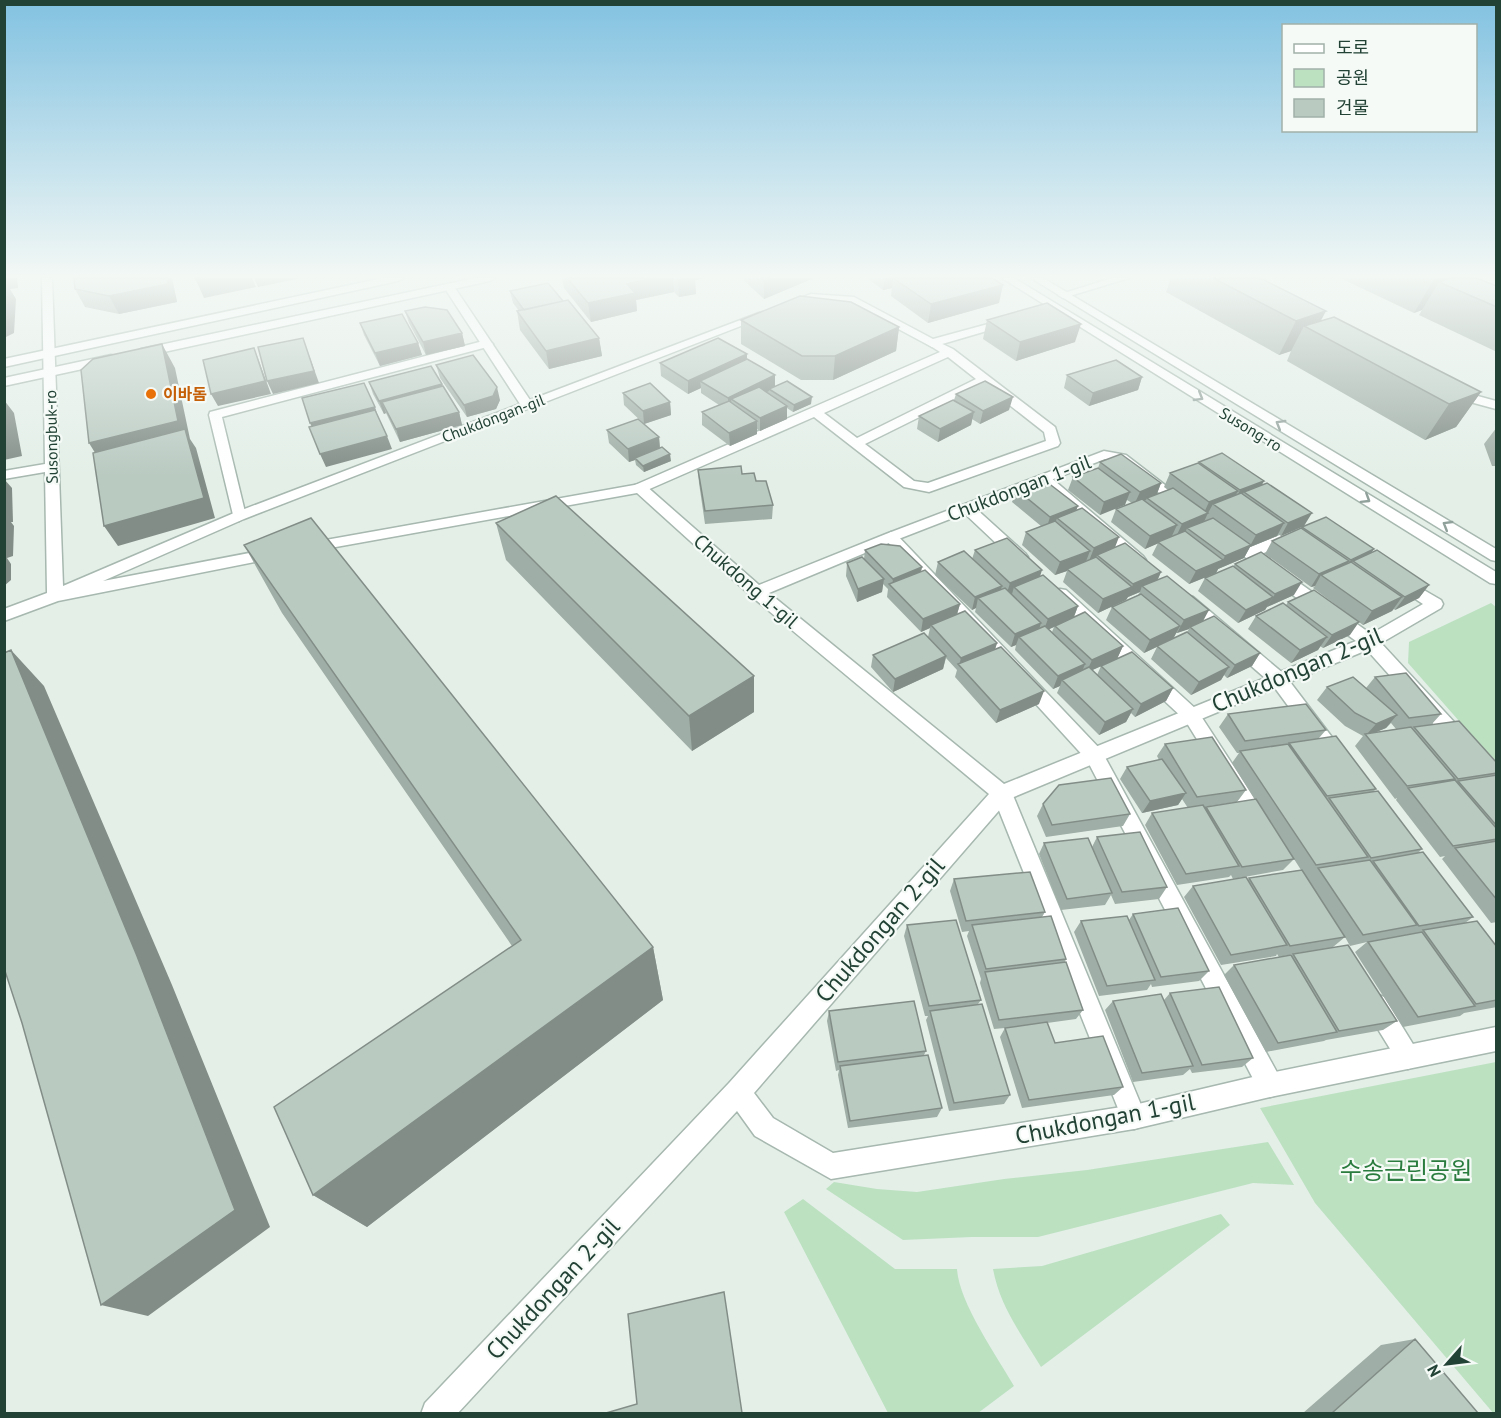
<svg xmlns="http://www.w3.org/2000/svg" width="1501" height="1418" viewBox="0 0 1501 1418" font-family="'PT Sans','Noto Sans KR',sans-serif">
<rect width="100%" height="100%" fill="#e4efe8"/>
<path fill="#bce1c1" d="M1491,603L1496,607V763L1408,663L1409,642Z
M1496,1062V1413L1494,1414L1315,1203L1260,1108Z
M1268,1142L1294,1185L1253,1183L1038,1237H972L903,1240L826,1189L834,1182L877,1189L917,1192L1004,1179L1087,1170Z
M803,1199L895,1269H957C959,1303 997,1356 1014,1386L978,1413H888L784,1212Z
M1221,1214L1230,1225L1041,1367C1022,1335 1000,1307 993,1269L1042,1266Z"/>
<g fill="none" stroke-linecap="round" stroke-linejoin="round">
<defs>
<path id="service" d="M932,339L953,349L1055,427L1060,443L1058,446L929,492L904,487L814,417L645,491L640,492L633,488L635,485L940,352L926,343ZM948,357L976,379L857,438L824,413ZM984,385L1044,432L1046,441L928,483L914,481L865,444Z
M487,340L493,344L491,346L222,417L246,516L239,521L234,519L209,415L210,412Z
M1452,389L1496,401V409L1448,396L1446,393Z
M1044,475L1049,476L1143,556L1146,560L1143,564H1133L1039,482L1037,479L1039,476Z
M968,504L973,506L1025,553L1028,557L1025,561H1015L963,512L961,509L963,506Z
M891,532L896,534L1101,750L1279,1076L1282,1085L1279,1094L1270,1097L1261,1094L1087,760L886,540L883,537Z
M1060,589L1066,590L1197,710L1266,816L1269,822L1266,828L1259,830L1252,828L1185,720L1054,598L1052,594L1054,590Z
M1187,595L1193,597L1284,674L1344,753L1346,758L1344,763L1337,766L1330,763L1272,684L1181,605L1179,601L1181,597Z
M1002,785L1009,787L1012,793L1146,1117L1143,1126L1134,1129L1125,1126L992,793L995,787Z
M1376,994L1384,997L1416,1049L1420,1057L1416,1065L1408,1069L1400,1065L1368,1013L1364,1005L1368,997Z"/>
<path id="minor" d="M42,278H52L63,586L234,513L520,404L444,287L445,285H453L530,400L759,313H767L769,315L244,519L103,581L275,548L280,549L283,553L280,557L58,601L4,621V609L47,593L45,472L4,479V471L45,464Z
M1112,278H1129L1063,298L1058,295Z
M811,294L854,297L933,339L1010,318L1016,321L1014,323L932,347L848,302L812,300L789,308L783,305Z
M1104,451L1126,455L1191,505L1184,509L1179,508L1117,461L1105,459L896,540L769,593L1004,784L1356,641L1272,580L1270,576L1272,572H1284L1371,634L1423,604L1397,587L1395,583L1397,579L1403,578L1441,600L1443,604L1441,608L1381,643L1468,737L1470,742L1468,747L1461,749L1454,747L1367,650L1009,799L754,1093L773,1118L833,1153L1134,1105L1270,1073L1496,1027V1051L1270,1097L1134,1129L831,1179L755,1136L737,1111L457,1414H421L425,1403L729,1083L989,794L751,596L637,493L308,552L300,547L303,544L640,484L645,485L759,585L886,534Z
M1292,530L1300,535L1297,538L1253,558L1248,559L1240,554L1243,550Z"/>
<path id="tertiary" d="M383,278H403L398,281L4,367V359Z
M475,278H495L490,281L141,357L135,353L141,349Z
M1002,278H1014L1496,572V584L1490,583Z
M1031,278H1043L1496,549V561L1491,560Z
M111,355L115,356V362L4,386V378Z"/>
</defs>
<use href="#service" stroke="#a6b8af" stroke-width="3"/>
<use href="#minor" stroke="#a6b8af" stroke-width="3"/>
<use href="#tertiary" stroke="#a6b8af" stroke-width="3"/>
<use href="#service" fill="#fff" fill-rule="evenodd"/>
<use href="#minor" fill="#fff" fill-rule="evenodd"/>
<use href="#tertiary" fill="#fff" fill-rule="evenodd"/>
</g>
<path fill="#9faea6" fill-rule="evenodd" d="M74,278H172L177,302L119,314L85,307L75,289Z
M562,278H705L695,280L696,294L679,297L674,292L636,300L637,311L591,322L564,288Z
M741,278H814L764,299Z
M867,278H992L999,303L928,323L891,296L892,288L883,290Z
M1171,278H1260L1321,321L1481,392L1456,427L1425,440L1287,361L1291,351L1279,355L1166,292Z
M1340,278H1476L1497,286V352L1419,315L1422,310L1414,313Z
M510,291L563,301L599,338L602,356L549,369L520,330L517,311H519L513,303Z
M405,311L462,333L465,346L426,355L409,323Z
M741,320L899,327L896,351L833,380H801L741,344Z
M987,320L1075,342L1016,361L983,339Z
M360,323L418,343L422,355L380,366L364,335Z
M747,359L775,375V386L811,404L793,412L787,408V419L760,431L757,429V434L730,446L702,425V412L719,405L701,393V388L688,394L661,376L660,363Z
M436,365L500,400L496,409L467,417L440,378Z
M431,366L459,412L462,425L400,442L386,413L384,414L373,394L369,382Z
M1067,375L1142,377L1138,390L1089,406L1064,388Z
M623,393L670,402L671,415L644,424L624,405Z
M956,394L1009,410L980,424L972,419L971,425L938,442L917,429L919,416L954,400Z
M1497,427V466H1492L1484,444Z
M607,430L659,437L660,448L671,461L644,472L636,465L635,460L629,462L609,443Z
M1100,462L1161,483L1157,494L1168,490L1164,487L1170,473L1198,464L1199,462L1264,481L1261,485L1304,526L1372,552L1429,585L1419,598L1395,610L1394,609L1392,611L1363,625L1313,588L1315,586L1311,587L1265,554L1272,541L1301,529L1302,527L1281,536L1278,534L1277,536L1250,547L1244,558L1218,569L1216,573L1189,584L1152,555L1158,543L1145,549L1111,522L1116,509L1132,503L1127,500L1100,515L1068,490L1073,477L1098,468Z
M698,470L742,474L756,481L773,505L772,519L705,524L699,483Z
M1016,489L1076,511L1115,547L1161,572L1158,579L1203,621L1260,653L1252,666L1227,678L1224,675L1221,680L1191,695L1151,659L1157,647L1144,653L1106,620L1112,607L1138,595L1140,592L1128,597L1126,600L1098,613L1063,582L1067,571L1055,575L1022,545L1026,532L1041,526L1012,502ZM1189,629L1187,632L1173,639L1176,633H1177Z
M496,523L754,712L692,751L506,560Z
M244,545L653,947L663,1000L367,1227L313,1195L512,946L282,613Z
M865,550L922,567L921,571L960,604L957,615L997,643L995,649L1039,704L996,723L955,677L957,670L946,658L943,669L893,692L871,667L873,655L928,637L930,628L921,632L887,597L888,589L883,584L882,592L857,602L846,576L847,563L864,559Z
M975,550L1040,576L1078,606L1074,617L1123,646L1117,659L1092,670L1097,675L1101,666L1173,688L1166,701L1135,717L1131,713L1126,722L1099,735L1057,693L1060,686L1053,689L1015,650L1016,645L1011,647L975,612L976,608L972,610L935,575L938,562L972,559ZM1054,627L1052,632L1049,629Z
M1235,564L1294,595L1267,607L1265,610L1238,623L1198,591L1205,578L1233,567Z
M1288,602L1350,635L1323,648L1320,646L1318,650L1291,663L1248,629L1256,616L1286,605Z
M1375,677L1441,714L1431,725L1497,763V922L1491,923L1442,859L1445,856L1440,857L1396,800L1397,798L1395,799L1355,746L1363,736L1345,726L1317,700L1327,687L1366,688ZM1391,723L1396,729L1376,732L1386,728Z
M1228,714L1326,730L1319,738L1376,789L1373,792L1422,849L1418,853L1473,917L1465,923L1497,947V1007L1464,1013L1460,1016L1403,1027L1355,952L1367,942L1350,946L1345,937L1333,947L1397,1021L1383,1030L1326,1040L1324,1041L1266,1052L1224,975L1234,965L1291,956L1293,954L1315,950L1279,957L1277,954L1276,956L1221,965L1184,897L1193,886L1248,880L1249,878L1301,870L1294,859L1283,870L1233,879L1231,875L1229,877L1177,885L1145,825L1152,813L1188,808L1182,799L1178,805L1142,813L1120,779L1127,767L1159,760L1157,756L1165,744L1246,790L1237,802L1204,807L1205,809L1206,807L1255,800L1232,763L1239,753H1237L1219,727Z
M1043,804L1130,814L1123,826L1046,837L1037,816Z
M1097,837L1167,887L1159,899L1115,904L1111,895L1105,905L1061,910L1039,854L1044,843L1092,847Z
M954,879L1045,912L1042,917L1066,959L1065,962L1083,1010L1076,1019L1047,1023L1055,1043L1123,1087L1114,1095L1022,1108L1000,1037L1005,1028L994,1029L980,983L981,979L967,936L969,931L962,932L950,891Z
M1133,914L1209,971L1199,981L1152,987L1151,984L1147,990L1099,996L1074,932L1081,921L1129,920Z
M907,925L981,1000L978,1004L1010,1095L1004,1104L949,1111L926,1020L928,1016H925L904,936Z
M1170,993L1253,1058L1242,1067L1192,1073L1190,1069L1183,1075L1133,1082L1105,1010L1113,1001L1164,1000Z
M829,1011L926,1051L924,1055L942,1108L937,1117L848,1128L838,1075L839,1070L836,1071L827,1021Z
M1415,1339L1478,1413H1303L1381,1345Z"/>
<path fill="#828d87" d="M4,278H17L18,288L10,289L16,299L14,333L4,338Z
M167,278H172L177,302L119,314L109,296Z
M206,278H252L256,287L204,298L196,280Z
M254,278H302L258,287Z
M654,278H673L674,292L636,300L637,311L591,322L588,303L627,284Z
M686,278H695L696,294L679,297L678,280Z
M695,278H705L695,280Z
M772,278H814L764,299V281Z
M885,278H933H893L892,288L883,290Z
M1438,278H1456L1439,282L1422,310L1414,313L1434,279Z
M1003,285L999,303L928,323L931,304Z
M1326,311L1315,332L1304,326L1291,351L1279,355L1296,321Z
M1081,324L1075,342L1016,361L1020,342Z
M899,327L896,351L833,380L835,356Z
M462,333L465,346L426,355L423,342Z
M303,338L319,383L273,394L267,381Z
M599,338L602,356L549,369L546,351Z
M418,343L422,355L380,366L375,353Z
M162,344L175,368L190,439L196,448L215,518L118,546L104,526L105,469L89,443Z
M254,348L259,361L271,394L218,406L211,394Z
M747,354V366L700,381L701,388L688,394V381Z
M775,375V388L769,389V391L740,405L731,399L732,409L728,411V398Z
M1142,377L1138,390L1089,406L1093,393Z
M442,384L446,397L382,402L386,413L384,414L379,401Z
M497,387L500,400L496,409L467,417L464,405Z
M1481,392L1456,427L1425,440L1449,404Z
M812,397L811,404L793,412L794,405Z
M1013,397L1009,410L980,424L983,411Z
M4,400L14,413L22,456L4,460Z
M670,402L671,415L644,424L643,411Z
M787,406V419L760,431V418Z
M375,407L379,420L316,436L310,423Z
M459,412L462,425L400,442L396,429Z
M974,412L971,425L938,442L940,429Z
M757,421V434L730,446L729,433Z
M387,436L392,449L326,467L320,454Z
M659,437L660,450L635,458V460L629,462L628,449Z
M670,454L671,461L644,472L643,466Z
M4,479L12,488L13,522H11L14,526L13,556L7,558L11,564V580L4,586Z
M1264,481L1257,494L1244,492L1239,501L1234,503L1240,490Z
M1161,483L1156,496L1147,498L1146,500L1134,505L1140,492Z
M1238,491L1231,504H1213L1208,513L1203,515L1209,502Z
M1130,492L1125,505L1100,515L1104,502Z
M1078,506L1073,519L1057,518L1054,527L1046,530L1050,517Z
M1208,513L1202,526L1187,528L1185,534L1176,537L1182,524Z
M1312,513L1304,526L1281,536L1288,523Z
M1284,523L1277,536L1250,547L1244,558L1218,569L1225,556L1250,546L1256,535Z
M1177,525L1171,538L1145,549L1150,536Z
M1119,537L1114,550L1097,555L1096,558L1089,561L1094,548Z
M1374,549L1365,562L1353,561L1346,571L1342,573L1351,560Z
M1090,551L1085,564L1067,569V571L1055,575L1060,562Z
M1223,560L1216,573L1189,584L1196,571Z
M1349,561L1340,574L1321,575L1315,586L1311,587L1319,574Z
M922,567L919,580L892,587L893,579Z
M1042,570L1038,583L1014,587L1012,594L1006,596L1010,583Z
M1161,572L1155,585L1142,586L1140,592L1128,597L1126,600L1098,613L1103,599L1132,587L1133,584Z
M884,579L882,592L857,602L858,589Z
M1302,582L1294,595L1267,607L1275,594Z
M1429,585L1419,598L1395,610L1405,597Z
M1002,586L998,599L978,598L976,608L972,610L975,597Z
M1273,597L1265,610L1238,623L1246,610Z
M1402,597L1392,611L1363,625L1372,611Z
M960,604L956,617L931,625L930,628L921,632L923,619Z
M1078,606L1073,619L1055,626L1054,627L1043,632L1048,619Z
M1209,610L1202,623L1190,627L1189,629L1177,633L1184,620Z
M1359,622L1350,635L1323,648L1332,635Z
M1041,623L1037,636L1019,637L1016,645L1011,647L1015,634Z
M1180,626L1173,639L1144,653L1150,640Z
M1327,637L1318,650L1291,663L1300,650Z
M997,643L993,656L959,666L961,658Z
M1123,646L1117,659L1086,673L1092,660Z
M11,650L44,686L172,985L270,1227L148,1316L101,1305Z
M1260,653L1252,666L1227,678L1235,665Z
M946,656L943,669L893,692L895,679Z
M1085,664L1080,677L1062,680L1060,686L1053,689L1058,676Z
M1229,667L1221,680L1191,695L1199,682Z
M754,676V712L692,751L689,716Z
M1173,688L1166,701L1135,717L1141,704Z
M1044,691L1039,704L996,723L1000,710Z
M1133,709L1126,722L1099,735L1105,722Z
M1397,715L1386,728L1367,736L1366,735L1376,724Z
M1186,793L1178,805L1142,813L1150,801Z
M653,947L663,1000L367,1227L313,1195Z"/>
<path fill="#b9cac1" stroke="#828d87" stroke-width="1.5" d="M74,278H167L168,284L109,296L75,289Z
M195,278H206L196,280Z
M567,278H654L627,284L635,293L588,303Z
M761,278H772L764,281Z
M893,278H992L1003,285L931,304Z
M1213,278H1260L1326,311L1296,321Z
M1450,278H1476L1497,286V307L1439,282Z
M548,283L563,301L524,310L510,291Z
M800,296L851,302L899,327L835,356H802L741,320Z
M568,300L599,338L546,351L517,311Z
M1047,303L1081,324L1020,342L987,320Z
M425,307L447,310L462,333L423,342L405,311Z
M402,314L418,343L375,353L360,323Z
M1334,317L1481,392L1449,404L1304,326Z
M303,338L314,371L267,381L258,347Z
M718,338L747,354L688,381L660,363Z
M162,344L178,421L89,443L81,370L93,359Z
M254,348L265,381L211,394L203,360Z
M473,355L497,387L493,396L464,405L436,365Z
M747,359L775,375L728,398L700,381Z
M1116,360L1142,377L1093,393L1067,375Z
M431,366L442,384L379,401L369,382Z
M787,381L812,397L794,405L769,389Z
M985,381L1013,397L983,411L956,394Z
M364,383L375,407L310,423L302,398Z
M650,383L670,402L643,411L623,393Z
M443,386L459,412L396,429L382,402Z
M759,387L787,406L760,418L731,399Z
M953,400L974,412L940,429L919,416Z
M729,401L757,421L729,433L702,412Z
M375,410L387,436L320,454L309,427Z
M4,419L7,436L4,437Z
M638,419L659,437L628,449L607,430Z
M185,429L204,498L104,526L93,453Z
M662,447L670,454L643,466L635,458Z
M1222,453L1264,481L1240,490L1199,462Z
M1121,454L1161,483L1140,492L1100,462Z
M1198,463L1238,491L1209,502L1170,473Z
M741,466L742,474L754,473L756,481H766L773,505L705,511L698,470Z
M1098,468L1130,492L1104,502L1073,477Z
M1043,479L1078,506L1050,517L1016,489Z
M1267,483L1312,513L1288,523L1244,492Z
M1173,488L1208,513L1182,524L1147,498Z
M1241,493L1284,523L1256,535L1213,504Z
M556,496L754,676L689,716L496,523Z
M1142,499L1177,525L1150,536L1116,509Z
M1082,508L1119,537L1094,548L1057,518Z
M1326,517L1374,549L1351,560L1302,527Z
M311,518L653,947L313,1195L274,1107L521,940L244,545Z
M1213,518L1251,545L1225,556L1187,528Z
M1055,521L1090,551L1060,562L1026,532Z
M1301,528L1349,561L1319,574L1272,541Z
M1185,531L1223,560L1196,571L1158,542Z
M1007,538L1042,570L1010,583L975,550Z
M1125,543L1161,572L1133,584L1097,555Z
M881,544L900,546L922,567L893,579L865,550Z
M1377,550L1429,585L1405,597L1353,561Z
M964,551L1002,586L975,597L938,562Z
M1261,552L1302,582L1275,594L1235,564Z
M862,557L884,579L858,589L847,563Z
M1096,557L1132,587L1103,599L1067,569Z
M1351,562L1402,597L1372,611L1321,575Z
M1233,566L1273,597L1246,610L1205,578Z
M925,570L960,604L923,619L889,584Z
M1043,575L1078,606L1048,619L1014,587Z
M1167,576L1209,610L1184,620L1142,586Z
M1005,588L1041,623L1015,634L978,598Z
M1314,590L1359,622L1332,635L1288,602Z
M1141,594L1180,626L1150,640L1112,607Z
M1283,603L1327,637L1300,650L1256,616Z
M965,611L997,643L961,658L931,625Z
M1085,612L1123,646L1092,660L1055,626Z
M1214,616L1260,653L1235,665L1190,627Z
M1045,626L1085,664L1058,676L1019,637Z
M1187,632L1229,667L1199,682L1157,646Z
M924,633L946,656L895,679L873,655Z
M1001,647L1044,691L1000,710L958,664Z
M11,650L137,956L235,1210L101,1305L22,1023L4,968V653Z
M1132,652L1173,688L1141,704L1101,666Z
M1089,667L1133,709L1105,722L1062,680Z
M1406,673L1441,714L1409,718L1375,677Z
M1353,677L1397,715L1376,724L1355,713L1327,687Z
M1306,704L1326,730L1245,741L1228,714Z
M1459,721L1497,763V773L1458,779L1414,727Z
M1411,727L1455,779L1407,786L1365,734Z
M1336,736L1376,789L1327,796L1289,743Z
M1212,737L1246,790L1197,797L1165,744Z
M1288,744L1368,857L1316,865L1240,751Z
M1162,759L1186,793L1150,801L1127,767Z
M1497,775V826L1458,781Z
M1111,778L1130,814L1052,825L1043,804L1059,785Z
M1455,780L1497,829V839L1453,846L1408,788Z
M1378,791L1422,849L1371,858L1329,798Z
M1256,799L1294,859L1242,867L1206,807Z
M1203,805L1239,866L1186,874L1152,813Z
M1140,832L1167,887L1122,892L1097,837Z
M1088,838L1112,893L1067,899L1044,843Z
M1497,841V900L1455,848Z
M1423,852L1473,917L1419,926L1373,861Z
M1370,860L1417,925L1363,935L1318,868Z
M1302,870L1345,937L1290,946L1249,878Z
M1030,872L1045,912L966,921L954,879Z
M1246,877L1287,945L1231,955L1193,886Z
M1178,908L1209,971L1161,977L1133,914Z
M1051,916L1066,959L986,969L972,925Z
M1127,916L1155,980L1107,986L1081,921Z
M956,920L981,1000L929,1006L907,925Z
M1477,921L1497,947V1000L1476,1004L1423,930Z
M1422,932L1475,1006L1418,1017L1368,942Z
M1348,945L1397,1021L1339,1031L1293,954Z
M1291,955L1337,1032L1278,1043L1234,965Z
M1066,962L1083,1010L999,1020L985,972Z
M1219,987L1253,1058L1202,1065L1170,993Z
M1161,994L1193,1066L1142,1073L1113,1001Z
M914,1001L926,1051L838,1062L829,1011Z
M982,1004L1010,1095L954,1103L930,1011Z
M1047,1022L1055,1043L1103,1036L1123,1087L1029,1100L1005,1028Z
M928,1055L942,1108L850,1121L840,1066Z
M724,1292L742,1413H606L637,1404L628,1314Z
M1415,1339L1478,1413H1332Z"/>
<defs><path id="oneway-chevron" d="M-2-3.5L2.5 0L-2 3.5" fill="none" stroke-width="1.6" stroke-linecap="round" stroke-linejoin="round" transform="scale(1.5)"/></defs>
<g stroke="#90a09a">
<use href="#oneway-chevron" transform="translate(1199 397) rotate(31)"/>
<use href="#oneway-chevron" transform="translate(1280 424) rotate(-149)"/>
<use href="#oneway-chevron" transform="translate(1366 499) rotate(32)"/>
<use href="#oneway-chevron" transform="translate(1447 525) rotate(-149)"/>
</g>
<linearGradient id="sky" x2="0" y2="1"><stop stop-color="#82c2e1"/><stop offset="0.58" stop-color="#f3f8f5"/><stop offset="1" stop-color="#f3f8f5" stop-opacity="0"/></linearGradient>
<rect width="1501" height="476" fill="url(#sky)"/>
<circle fill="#e8710a" stroke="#f5faf7" stroke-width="2" cx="151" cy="394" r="6"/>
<g text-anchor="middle" stroke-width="4.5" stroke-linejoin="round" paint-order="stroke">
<g font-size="16" font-weight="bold" fill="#c56008" stroke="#f5faf7" text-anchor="start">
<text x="163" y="400">이바돔</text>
</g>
<g font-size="16" fill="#224235" stroke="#f5faf7">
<text transform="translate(493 418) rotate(-21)" y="6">Chukdongan-gil</text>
<text transform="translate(1251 429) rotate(31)" y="6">Susong-ro</text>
<text transform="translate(51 437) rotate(-91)" y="6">Susongbuk-ro</text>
</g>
<g font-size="20" fill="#224235" stroke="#f5faf7">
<text transform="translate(1019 488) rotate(-21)" y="7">Chukdongan 1-gil</text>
<text transform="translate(746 581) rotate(41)" y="7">Chukdong 1-gil</text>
</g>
<g font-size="24" fill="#224235" stroke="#f5faf7">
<text transform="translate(1297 670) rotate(-23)" y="8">Chukdongan 2-gil</text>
<text transform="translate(880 930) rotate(-49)" y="8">Chukdongan 2-gil</text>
<text transform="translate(1105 1119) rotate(-11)" y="8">Chukdongan 1-gil</text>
<text transform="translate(553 1289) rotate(-47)" y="8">Chukdongan 2-gil</text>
</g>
<g font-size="24" fill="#297c3d" stroke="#f5faf7">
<text x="1406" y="1179">수송근린공원</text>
</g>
</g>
<rect width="1501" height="1418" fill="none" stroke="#224235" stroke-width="12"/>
<rect x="1282" y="24" width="195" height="108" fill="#f5faf7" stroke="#a1b0a9" stroke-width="1.5"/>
<rect x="1294" y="44" width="30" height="9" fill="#ffffff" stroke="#a1b0a9" stroke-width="1.5"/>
<text x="1336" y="54" font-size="18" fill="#224235">도로</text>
<rect x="1294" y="69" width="30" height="18" fill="#bce1c1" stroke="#a1b0a9" stroke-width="1.5"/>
<text x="1336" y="84" font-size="18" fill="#224235">공원</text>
<rect x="1294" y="99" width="30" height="18" fill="#b9cac1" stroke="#a1b0a9" stroke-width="1.5"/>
<text x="1336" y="114" font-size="18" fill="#224235">건물</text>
<g transform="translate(1447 1364) rotate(242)" stroke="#f5faf7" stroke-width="4.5" paint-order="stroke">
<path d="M0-4.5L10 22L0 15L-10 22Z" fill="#224235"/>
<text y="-9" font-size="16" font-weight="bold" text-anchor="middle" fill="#224235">N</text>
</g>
</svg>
